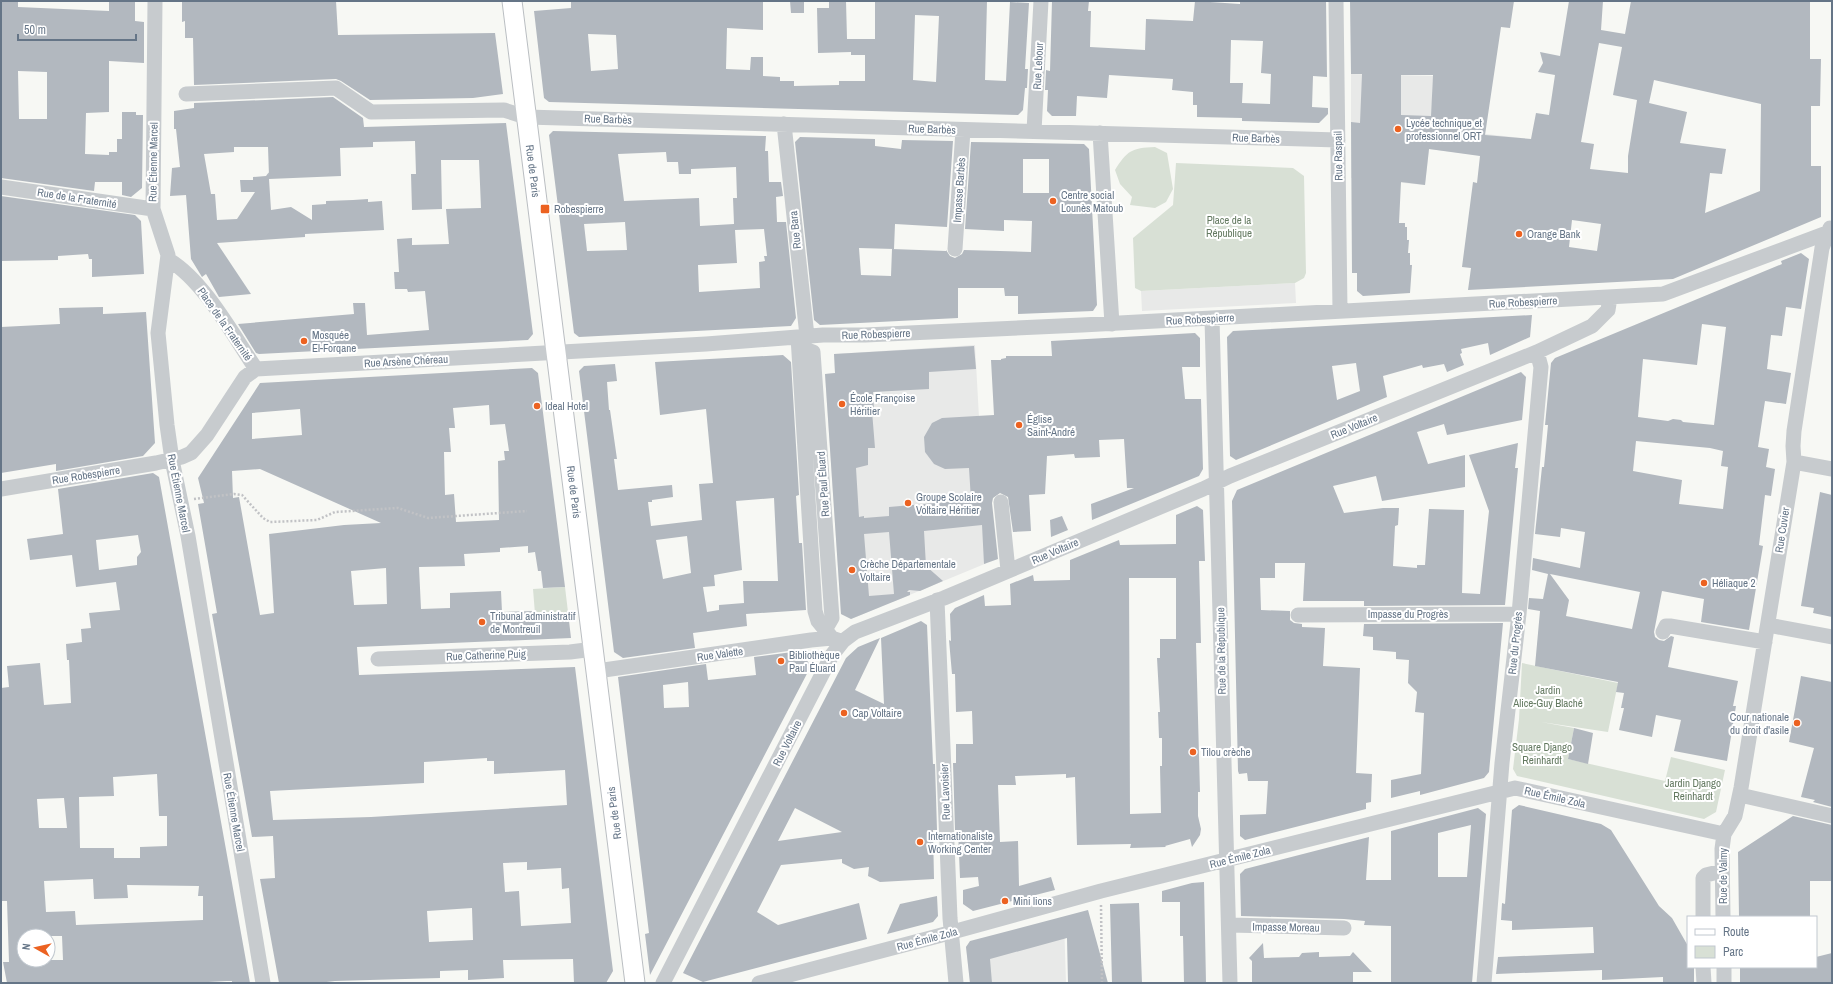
<svg xmlns="http://www.w3.org/2000/svg" width="1833" height="984" viewBox="0 0 1833 984" font-family="'Archivo Narrow',sans-serif">
<rect width="100%" height="100%" fill="#f7f8f4"/>
<path fill="#e8e9e8" d="M1351,74L1433,76L1431,128L1531,139L1527,161L1429,149L1425,185L1351,178Z
M1295,283L1296,303L1142,311L1141,291Z
M975,345L987,563L895,601L886,603L880,607L851,619L841,614L825,374L835,373L834,354Z
M1064,920L1066,983H970L966,946Z"/>
<path fill="#d8e0d5" d="M1155,147L1167,153L1173,189L1166,202L1155,208L1130,205L1132,197L1120,184L1115,170C1127,151 1131,148 1155,147Z
M1176,163L1293,168L1304,176L1306,273L1304,278L1295,283L1141,291L1135,288L1133,238L1173,205Z
M565,587L568,612L535,614L533,589Z
M1522,663L1618,683L1608,732L1541,722L1574,728L1568,759L1665,781L1671,757L1725,770L1716,812L1704,819L1517,776L1513,769L1519,719Z"/>
<path fill="#b2b8bf" fill-rule="evenodd" d="M1,1H18V7L109,11V1H135V21L144,22V63L109,61V112L86,113L85,154L109,155V152H117V139H122V112H136V115H143L142,188L131,197L122,195V182H95L94,191L1,178ZM18,71L47,72V119H19Z
M182,1H336L338,35L495,33L503,94L473,98L370,100L341,81L336,79L194,85L193,38H185V21L182,22Z
M571,1H763V30L727,28L726,69L750,70L751,57H763V76L780,77V81H794V86L839,85V81H865V55H851V52L818,53L817,8H829V1H846L847,39H875V1H987L985,80L1006,81L1010,2L1029,3L1025,69H1028L1027,88H1025L1023,110L1018,115L549,102L544,98L534,11L571,8ZM915,15L939,16L936,82L913,80ZM588,34L616,35L618,69L591,71Z
M790,1H804V13H791Z
M1052,1H1089L1088,11H1091L1090,47L1145,50L1146,19L1193,21L1195,1L1240,4V1H1326L1327,77L1313,76L1312,107L1328,108V114L1319,123L1242,121V118L1197,117V105H1193V92L1172,90L1173,79L1109,75L1107,98L1077,96L1076,116H1052L1047,111L1048,90H1045L1046,70L1050,71ZM1231,40L1263,41L1261,73L1271,74L1270,104L1242,103L1243,83H1230Z
M1350,1H1514L1510,28L1501,27L1485,135L1531,139L1536,113L1549,115L1555,75L1538,72L1543,63L1540,52L1560,56L1569,1H1603L1601,30L1625,34L1631,1H1810V59H1821L1820,106H1811V166H1821V217L1673,279L1468,290L1471,268L1462,267L1473,182L1477,183L1480,156L1429,149L1425,185L1401,182L1399,223H1405V227H1407V240H1409L1408,253H1410V265H1412L1410,293L1363,296L1357,291V273H1352L1351,122L1360,123L1362,74H1351ZM1599,43L1622,47L1613,95L1637,100L1628,156V173L1590,169L1594,144L1581,142ZM1401,75H1433L1431,116L1401,115ZM1654,80L1761,104L1760,191L1705,213L1710,173L1722,174L1726,149L1680,143L1687,112L1649,103ZM1572,220L1601,224L1597,251L1569,247Z
M333,97L363,118L364,127L506,123L533,334L528,340L259,354L256,353L238,324L354,314L353,303H365L367,335L429,330L425,291L408,292L407,289H395L394,272H399L397,239L412,238V245L449,244L446,209L481,208L479,160H441L442,209L412,210L411,174H416L415,141L373,142V147L340,148L341,176L269,179L271,210L291,207L312,220V205L326,204V201L353,200L368,199V202L382,201L384,230L305,234V237L217,243L251,294L219,297L206,274L202,277L191,259L186,195L170,196L172,168L180,167L176,129H174V111L194,108V103ZM234,147H268L269,176V172L266,176L253,177V180H240L241,192H255L237,219L217,220L215,194H211L204,154L234,152Z
M553,131L766,136L765,151H768L769,182H781L783,196L776,197L777,222H786L796,318L791,326L579,337L574,333L549,135ZM666,152L667,162H678L679,174H691V169L736,167L737,198H733L734,224L700,226L699,198L624,201L618,154ZM625,222L627,250L587,251L584,224ZM764,229L767,256H764L765,261L759,262L760,288L699,292L698,265L737,263L735,230Z
M800,137L875,139V146L901,149L902,140L953,141L947,227L895,224L894,249L859,248L861,275L891,276L892,249L946,251V250L950,256L955,258L962,254L964,250L1031,252L1032,221L1004,220V231L965,229L971,142L1084,144L1089,149L1097,305L1093,311L1018,314V296H1005L1004,288H958V318L820,325L814,320L795,142ZM1023,159H1049V193H1023Z
M1,196L135,215L141,221L144,274L92,277V259H89L88,254L58,256V260L1,261Z
M1801,253L1809,259L1801,309L1786,307L1782,336L1771,335L1767,369L1791,373L1786,404L1765,401L1758,447L1769,449L1766,467L1775,469L1771,496L1765,495L1759,545L1763,546L1749,630L1701,622L1704,599L1662,591L1654,632L1655,637L1659,640L1664,641L1671,636L1674,637L1668,667L1738,681L1733,706H1736L1727,761L1674,751L1681,720L1656,715L1652,737L1619,730L1624,708H1621L1624,693L1616,692L1618,682L1535,666L1540,611L1528,609L1529,598L1543,599L1548,574L1532,570L1533,558L1580,568L1585,532L1561,528L1560,537L1535,534L1542,467H1544L1548,425H1545L1551,363L1555,358L1782,264L1781,261ZM1702,324L1726,327L1714,425L1683,422L1681,420L1673,419L1668,421L1638,417L1643,359L1697,365ZM1636,441L1710,448L1723,451L1721,466L1728,467L1723,509L1679,504L1682,480L1633,471ZM1550,574L1640,592L1632,629L1566,616L1569,600Z
M103,307V314L146,312L155,443L143,456L56,471V464L1,473V327L60,324L59,308Z
M1532,315L1530,337L1490,355L1488,343L1461,349L1462,353L1460,354L1464,365L1447,372L1444,364L1423,368L1422,365L1383,376L1387,397L1236,460L1230,456L1227,337L1233,331ZM1356,363L1360,391L1337,400L1332,366Z
M1195,333L1200,338V367H1182L1185,399H1201L1203,469L1199,476L1092,520L1091,504L1134,488H1127L1124,439L1099,440L1100,457L1075,458L1074,454L1047,456L1045,494L1029,495L1031,531L1013,532L1008,497L1000,493L993,498L992,503L998,559L984,564L982,525L924,531L926,566L943,581L920,591L909,590L907,592H910V595L851,619L841,614L825,374L835,373L834,354L974,346L976,369L929,372V389L873,392L874,411H872L875,448H868V465L856,468L859,517L864,516V518L889,516V507L971,500L969,468L945,469L934,464L925,452L924,437L932,423L942,418L994,415L991,360H1001V359L1006,358V356H1052L1051,341ZM889,532L894,594L869,596L864,534Z
M783,355L791,362L799,495L796,496L799,543H802L806,610L746,614L747,626L693,633L695,648L623,658L614,652L579,371L584,366L615,364L617,381L607,382L609,410H610L617,459H614L618,490L672,485L673,497L652,500V502H648L651,526L702,520L699,484L713,483L706,409L660,415L655,362ZM774,498L778,581H743L744,603L719,605V610L707,612L703,587L715,586L714,575L742,570L736,501ZM687,536L691,573L663,579L656,540Z
M532,368L538,373L565,587L543,588L541,571H538L535,552L528,553V546L500,548V552L464,554L465,566L419,567L421,609L450,608V593L501,591L502,612L535,611V614L568,612L571,638L357,647L359,675L575,667L613,971L606,983H574L573,959L503,960L504,978L468,980V970L440,971V978L335,981L318,983H279L260,879L275,878L273,836L252,837L212,614L217,613L198,504L204,503L198,478L260,383ZM489,405L490,425L505,424L509,451H504L505,460L498,461L499,520L456,522L454,494L445,495L444,452H451L449,428H455L453,408ZM300,409L302,435L252,439V413ZM260,469L381,523L344,525L269,534L274,613L260,615L239,497L233,498L232,471ZM386,568L387,604L354,605L351,571ZM487,758V761H494V774L565,770L567,805L371,817L273,820L270,791L424,783V762ZM527,862V870L561,868L562,889L569,888L571,923L521,926L519,891L505,892L503,863ZM472,908L473,940L429,942L427,911Z
M1521,372L1526,377L1522,420L1447,435L1444,424L1417,432L1428,464L1465,455V487L1382,501L1376,476L1333,486L1344,513L1383,508H1399L1398,525L1395,526L1393,566L1417,568V565H1425L1429,509L1464,510L1462,593L1480,594L1489,511L1469,455L1518,443L1515,468H1518L1505,605L1364,606V601H1303L1305,563H1275V578H1260L1261,610L1290,611V620L1294,623L1302,624V627L1325,628L1323,666L1360,668L1356,773L1372,774L1371,802L1366,803V809L1245,840L1240,836V815L1266,814L1268,781H1248L1247,773L1239,774L1238,771L1232,501L1237,490Z
M153,473L159,477L250,983H232V981H227L190,983H7L3,962H9L7,901H1V688L9,687L7,666L40,663L44,705L71,703L69,660H67L66,644L82,642L81,629L91,628L89,613L120,610L116,582L76,587L72,555L30,560L27,539L63,534L58,489ZM138,535L141,552L137,557V565L99,570L96,540ZM157,774L159,816H167V846L140,847V858H114V848H80L79,797L114,796L113,777ZM64,798L67,828H39L37,799ZM93,879L94,899L128,898L127,885L199,886L198,896H203V920L76,925L75,911L46,912L44,881ZM24,936H62L63,960H24Z
M1820,492L1832,495V617L1813,613L1814,608L1801,606Z
M1197,506L1203,510L1205,561H1199L1201,643H1196L1200,792H1198V816L1201,829L1200,835L1192,847L1190,839L1165,846L1166,847L1130,848L1131,844L1077,845L1075,777L1066,778V774L1015,776L1016,785H998L1000,842L1018,841L1019,886L1051,877L1055,890L973,911L963,904V890L979,886L978,877L960,878L958,830H955L953,763H956V744H973L972,711L956,712L955,674H952L949,640L951,641L950,614L955,608L984,595L985,606L1011,605L1010,584L1033,575L1034,581L1070,580V560L1119,540L1120,545L1176,544V515ZM1129,578H1176V639H1160V658H1157L1160,712H1158L1159,738H1162V766H1160L1161,813L1130,814Z
M1062,516L1068,530L1051,537L1050,520Z
M921,621L927,625L933,764H935L937,830H933L934,879L880,882L868,876L869,867L854,869L842,863V859L781,865L757,912L778,925L859,903L867,939L703,982L683,973L846,658L858,647L880,638L855,690L884,704L881,638ZM795,808L842,832L778,841Z
M1503,623L1489,772L1484,778L1420,795V791L1391,798V780L1421,774L1424,713L1415,712L1417,692L1408,683L1409,660L1396,659V652L1373,650V637L1363,636L1364,624Z
M800,651L811,666L650,975L645,934L649,933L618,677L706,664L708,680L756,675L754,657ZM688,682L689,707L664,708L663,685Z
M1801,676L1832,682V807L1813,802L1815,800L1801,797L1814,748L1789,742Z
M1574,728L1593,733L1588,764L1568,759Z
M1519,805L1601,824L1611,830L1659,906L1672,918L1688,946V967L1694,968V983H1663V977L1602,980V970L1496,974L1498,957L1594,953L1593,927L1512,930V921L1501,920L1502,903L1505,904L1512,810Z
M1478,808L1486,814L1472,983H1391V926L1364,925L1365,921L1344,919L1241,916L1240,874L1245,869L1369,837L1366,880H1391V831ZM1471,825L1467,877H1438V833Z
M1793,816L1832,825V881H1810V917H1739L1738,852Z
M1204,882L1206,983H1184L1183,936H1180V902H1162V891L1192,883Z
M937,896L938,916L933,922L887,934L900,904Z
M1139,903L1142,983H1112L1110,904Z
M1088,910L1108,983H1068L1067,938L990,959L992,983H970L966,947L970,941Z
M1263,943L1264,958L1299,957L1302,953L1319,952V957L1350,956L1353,952L1372,972H1353V983H1252V961L1249,958Z
M1832,953V983H1740V967H1816V957Z"/>
<g fill="none" stroke-linecap="round" stroke-linejoin="round">
<defs>
<path id="major" d="M512,1L635,983"/>
</defs>
<use href="#major" stroke="#babec2" stroke-width="21"/>
<path stroke="#c1c2c5" stroke-width="2.5" stroke-dasharray="2 2" stroke-linecap="butt" d="M194,499L234,494L242,495L263,518L270,522L317,520L335,512L398,508L428,518L527,511
M1101,905L1102,983"/>
<path stroke="#c7cbce" stroke-width="15" d="M155,1L153,209L168,255L158,333L167,425L172,460L188,536L263,983
M1336,1L1340,311
M186,94L336,88L371,112L504,110L526,117L1338,140
M784,124L807,336
M1034,131L1041,1
M1100,133L1112,324
M1,187L153,209
M955,249L963,130
M169,260C204,281 233,335 256,369
M1212,319L1230,983
M798,337L815,611L818,621L832,638
M799,347L813,352L832,618L825,630
M1794,462L1832,469
M1,489L156,463L182,457L191,453L207,435L245,377L256,369L706,344L823,335H865L1082,325L1663,294L1832,231
M1001,502L1008,570
M937,600L950,918L956,983
M1298,615L1519,614
M1768,625L1832,637
M1663,632L1666,626H1670L1765,642
M378,659L570,652L594,649
M597,671L811,640L832,638L838,640
M1740,795L1832,816
M1703,917V878L1706,875L1722,871
M1723,917L1722,849L1724,834L1735,816L1741,788L1794,462L1793,446L1794,431L1822,248L1830,228
M1229,925L1344,928
M1703,967L1704,983
M1724,967V983
M663,983L832,655L843,641L855,632L944,598L1203,489L1230,476L1537,352L1592,326L1608,310L1610,297
M759,983L938,936L1101,891L1515,788L1724,834
M1484,983L1502,763L1519,614L1541,367L1537,352"/>
<use href="#major" stroke="#fff" stroke-width="19"/>
</g>
<g fill="#ec6221" stroke="#fff" stroke-width="1.5">
<circle cx="1398" cy="129" r="4"/>
<circle cx="1053" cy="201" r="4"/>
<rect x="540" y="204" width="10" height="10" rx="2"/>
<circle cx="1519" cy="234" r="4"/>
<circle cx="304" cy="341" r="4"/>
<circle cx="842" cy="404" r="4"/>
<circle cx="537" cy="406" r="4"/>
<circle cx="1019" cy="425" r="4"/>
<circle cx="908" cy="503" r="4"/>
<circle cx="852" cy="570" r="4"/>
<circle cx="1704" cy="583" r="4"/>
<circle cx="482" cy="622" r="4"/>
<circle cx="781" cy="661" r="4"/>
<circle cx="844" cy="713" r="4"/>
<circle cx="1797" cy="723" r="4"/>
<circle cx="1193" cy="752" r="4"/>
<circle cx="920" cy="842" r="4"/>
<circle cx="1005" cy="901" r="4"/>
</g>
<g text-anchor="middle" stroke-width="4" stroke-linejoin="round" paint-order="stroke">
<g font-size="11" fill="#657587" stroke="#fff">
<text transform="translate(1038 66) rotate(-87)" y="4">Rue Lebour</text>
<text transform="translate(608 119) rotate(2)" y="4">Rue Barbès</text>
<text transform="translate(932 129) rotate(2)" y="4">Rue Barbès</text>
<text transform="translate(1256 138) rotate(2)" y="4">Rue Barbès</text>
<text transform="translate(1338 156) rotate(-91)" y="4">Rue Raspail</text>
<text transform="translate(153 162) rotate(-89)" y="4">Rue Étienne Marcel</text>
<text transform="translate(533 171) rotate(83)" y="4">Rue de Paris</text>
<text transform="translate(959 190) rotate(-86)" y="4">Impasse Barbès</text>
<text transform="translate(77 198) rotate(9)" y="4">Rue de la Fraternité</text>
<text transform="translate(795 230) rotate(-96)" y="4">Rue Bara</text>
<text transform="translate(1523 302) rotate(-3)" y="4">Rue Robespierre</text>
<text transform="translate(1200 319) rotate(-3)" y="4">Rue Robespierre</text>
<text transform="translate(225 324) rotate(55)" y="4">Place de la Fraternité</text>
<text transform="translate(876 334) rotate(-2)" y="4">Rue Robespierre</text>
<text transform="translate(406 361) rotate(-3)" y="4">Rue Arsène Chéreau</text>
<text transform="translate(1354 426) rotate(-22)" y="4">Rue Voltaire</text>
<text transform="translate(86 475) rotate(-9)" y="4">Rue Robespierre</text>
<text transform="translate(823 484) rotate(-94)" y="4">Rue Paul Éluard</text>
<text transform="translate(574 492) rotate(83)" y="4">Rue de Paris</text>
<text transform="translate(179 493) rotate(79)" y="4">Rue Étienne Marcel</text>
<text transform="translate(1782 530) rotate(-81)" y="4">Rue Cuvier</text>
<text transform="translate(1055 551) rotate(-23)" y="4">Rue Voltaire</text>
<text x="1408" y="618">Impasse du Progrès</text>
<text transform="translate(1515 643) rotate(-84)" y="4">Rue du Progrès</text>
<text transform="translate(1221 651) rotate(-91)" y="4">Rue de la République</text>
<text transform="translate(720 654) rotate(-8)" y="4">Rue Valette</text>
<text transform="translate(486 655) rotate(-2)" y="4">Rue Catherine Puig</text>
<text transform="translate(787 743) rotate(-63)" y="4">Rue Voltaire</text>
<text transform="translate(945 792) rotate(-92)" y="4">Rue Lavoisier</text>
<text transform="translate(1555 797) rotate(13)" y="4">Rue Émile Zola</text>
<text transform="translate(234 812) rotate(80)" y="4">Rue Étienne Marcel</text>
<text transform="translate(614 813) rotate(-97)" y="4">Rue de Paris</text>
<text transform="translate(1240 857) rotate(-14)" y="4">Rue Émile Zola</text>
<text transform="translate(1723 876) rotate(-90)" y="4">Rue de Valmy</text>
<text transform="translate(1286 927) rotate(1)" y="4">Impasse Moreau</text>
<text transform="translate(927 939) rotate(-15)" y="4">Rue Émile Zola</text>
</g>
<g font-size="11" fill="#657587" stroke="#fff" text-anchor="start">
<text x="1406" y="127">Lycée technique et<tspan x="1406" dy="13">professionnel ORT</tspan></text>
<text x="1061" y="199">Centre social<tspan x="1061" dy="13">Lounès Matoub</tspan></text>
<text x="554" y="213">Robespierre</text>
<text x="1527" y="238">Orange Bank</text>
<text x="312" y="339">Mosquée<tspan x="312" dy="13">El-Forqane</tspan></text>
<text x="850" y="402">École Françoise<tspan x="850" dy="13">Héritier</tspan></text>
<text x="545" y="410">Ideal Hotel</text>
<text x="1027" y="423">Église<tspan x="1027" dy="13">Saint-André</tspan></text>
<text x="916" y="501">Groupe Scolaire<tspan x="916" dy="13">Voltaire Héritier</tspan></text>
<text x="860" y="568">Crèche Départementale<tspan x="860" dy="13">Voltaire</tspan></text>
<text x="1712" y="587">Héliaque 2</text>
<text x="490" y="620">Tribunal administratif<tspan x="490" dy="13">de Montreuil</tspan></text>
<text x="789" y="659">Bibliothèque<tspan x="789" dy="13">Paul Éluard</tspan></text>
<text x="852" y="717">Cap Voltaire</text>
<text x="1789" y="721" text-anchor="end">Cour nationale<tspan x="1789" dy="13">du droit d'asile</tspan></text>
<text x="1201" y="756">Tilou crèche</text>
<text x="928" y="840">Internationaliste<tspan x="928" dy="13">Working Center</tspan></text>
<text x="1013" y="905">Mini lions</text>
</g>
<g font-size="11" fill="#637960" stroke="#fff">
<text x="1229" y="224">Place de la<tspan x="1229" dy="13">République</tspan></text>
<text x="1548" y="694">Jardin<tspan x="1548" dy="13">Alice-Guy Blaché</tspan></text>
<text x="1542" y="751">Square Django<tspan x="1542" dy="13">Reinhardt</tspan></text>
<text x="1693" y="787">Jardin Django<tspan x="1693" dy="13">Reinhardt</tspan></text>
</g>
</g>
<rect width="1833" height="984" fill="none" stroke="#657587" stroke-width="4"/>
<rect x="1687" y="916" width="130" height="52" fill="#ffffff" stroke="#c1c8cf"/>
<rect x="1695" y="929" width="20" height="6" fill="#ffffff" stroke="#c1c8cf"/>
<text x="1723" y="936" font-size="12" fill="#657587">Route</text>
<rect x="1695" y="946" width="20" height="12" fill="#d8e0d5" stroke="#c1c8cf"/>
<text x="1723" y="956" font-size="12" fill="#657587">Parc</text>
<g transform="translate(36 948) rotate(278)"><circle r="19" fill="#ffffff" stroke="#c1c8cf"/>
<path d="M0-3L7 15L0 10L-7 15Z" fill="#ec6221"/>
<text y="-6" font-size="11" font-weight="bold" text-anchor="middle" fill="#657587">N</text>
</g>
<path d="M18 34v6h118v-6" fill="none" stroke="#657587" stroke-width="2"/>
<text x="24" y="34" font-size="12" fill="#657587" stroke="#ffffff" stroke-width="3" paint-order="stroke">50 m</text>
</svg>
